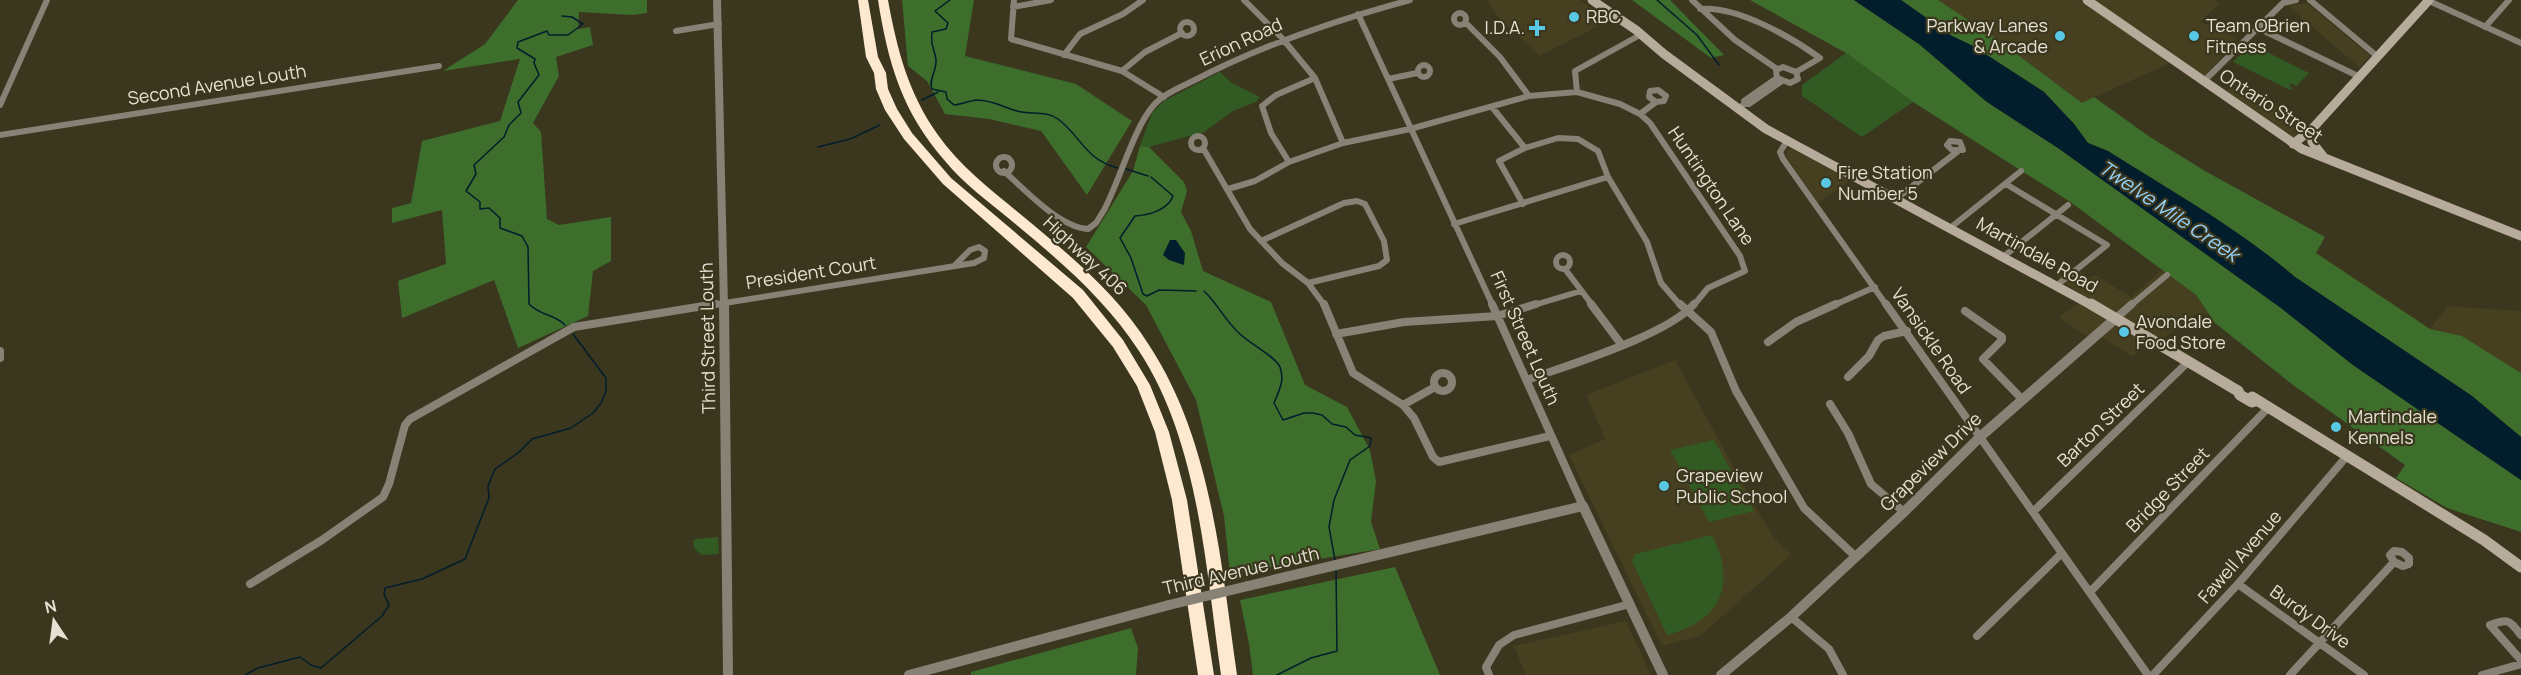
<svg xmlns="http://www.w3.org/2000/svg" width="2521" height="675" viewBox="0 0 2521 675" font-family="Manrope,sans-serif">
<rect width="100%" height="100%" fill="#3b361e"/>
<path fill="#464020" d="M1487,0H1580L1608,21L1540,56L1499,18Z
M1938,0H2079L2170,63L2082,103L1994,37Z
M2095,0H2215L2219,4L2200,22L2237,38L2204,77Z
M2307,3L2370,56L2359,67L2288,6Z
M2238,79L2275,105L2308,123L2297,138L2285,135L2225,93Z
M1789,147L1850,180L1818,203L1786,156Z
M2071,265L2090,278L2095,275L2131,297L2162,270L2196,295L2208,314L2197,313L2162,339L2152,334L2133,357L2103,338L2084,335L2059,317L2077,304L2081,294L2057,278Z
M2448,306L2521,311V373L2462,336L2430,329Z
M1675,360L1761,517L1776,540L1792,554L1700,636L1662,646L1569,455L1605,439L1586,395Z
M1626,621L1651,675H1526L1514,646Z"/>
<path fill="#325a23" d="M2251,44L2309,73L2296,86L2291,83L2289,86L2293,88L2290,90L2233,62Z
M1846,53L1913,102L1862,137L1802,96V85Z
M1220,72L1232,83L1260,97L1256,102L1233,111L1204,132L1149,147L1140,146L1152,113L1164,101Z
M1714,440L1754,511L1709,522L1670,450Z
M1712,535C1737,585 1721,621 1667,635L1632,561L1635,554Z
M718,537L719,554L701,555L694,548L693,541L696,539Z"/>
<path fill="#3d6e2b" d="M518,0H647V13L633,15L579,12L578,29L590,27L593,45L556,57L559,76L533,123L541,132L547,219L559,225L611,217V261L593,271L588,316L518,348L494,280L402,318L398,281L446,264L442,210L392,223V208L411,203L422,141L500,121L520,59L443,71L485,44Z
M902,0H974L965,56L1076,84L1132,121L1087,195L1041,131L989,119L945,114L927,81L908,66Z
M1632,0H1670L1724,55L1711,58Z
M1750,0H1854L1919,44L1987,102L2058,148L2281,308L2353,365L2521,480V532L2447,508L2396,478L2405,465L2293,385L2215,323L2196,295L2069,201L1913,102L1846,53Z
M1901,0H1938L1994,37L2082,103L2094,97L2150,137L2205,171L2325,237L2316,253L2430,329L2462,336L2521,373V437L2472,396L2295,277C2238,228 2171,191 2108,151L2088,143L2074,124L2044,92L1973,46L1952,36Z
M1140,146L1149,147L1184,182L1187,191L1181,212L1191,231L1203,271L1271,302L1305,385L1347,407L1370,450L1376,481L1371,522L1380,549L1230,574L1224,516L1196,400L1146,305L1086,247L1133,171Z
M1395,567L1440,675H1253L1249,644L1240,600Z
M1131,628L1138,648L1136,675H971V672Z"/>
<path fill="#021d2c" d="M1854,0H1901L1952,36L1973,46L2044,92L2074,124L2088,143L2108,151C2171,191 2238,228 2295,277L2472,396L2521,437V480L2353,365L2281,308L2058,148L1987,102L1919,44Z
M1170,240H1176L1185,253L1184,265L1169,260L1163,255Z"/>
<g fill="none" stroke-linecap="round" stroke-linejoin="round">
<path stroke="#021d2c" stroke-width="1.5" d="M950,0L935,11L948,23L946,29L932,32C930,48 935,48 936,60C937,71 928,79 932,89L946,92L947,99L954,105C962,104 969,101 977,100C992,100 1003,107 1017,111C1031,115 1045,110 1058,119C1082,137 1084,159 1118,168
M1657,0L1697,35L1719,65
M562,16L572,17L583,24L568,35H549L547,31L518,42L517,48L535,59L534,63L539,75L518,102L521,113L509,125L504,137L474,165L476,174L466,191L480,202V209L489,208L500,218V228L522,236L528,247L529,304C542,317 553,313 565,325
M922,100L938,92
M818,147L850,139L880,125
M1126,169L1148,176
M1151,177L1173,196C1168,210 1149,215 1135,216L1120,238L1131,258L1143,294L1147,296L1159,290L1196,291
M1204,291C1218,304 1225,321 1240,334C1249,343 1276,357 1280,367C1285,381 1279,390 1274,403L1283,420L1304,413H1313L1322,415L1332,424L1346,427L1355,435L1371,438L1370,446L1350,460L1334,500L1329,527L1335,560
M245,675L258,668L300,657L311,665L321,668L382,616L389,605L384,594L385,588L422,579L465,559L489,498L488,486L495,469L518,453L532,439L571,428L593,413L601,403L606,391V378L573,334
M1277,675L1311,658L1337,651L1336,571"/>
<path stroke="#888176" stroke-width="6" d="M1014,0L1011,39L1122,71L1164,97
M1244,0L1282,38L1315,78L1343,143
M1692,0L1735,40L1777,69
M2310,0L2378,57
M2427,0L2521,43
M1013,7L1051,0
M1700,9C1736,5 1791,37 1820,58L1796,72
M1454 19a6 6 0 1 1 12 0a6 6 0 1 1-12 0Z
M1358,14L1493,306
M1180 29a7 7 0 1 1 14 0a7 7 0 1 1-14 0Z
M1466,23L1500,57L1529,96
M2485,27L2509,0
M2258,28L2360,77
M676,31L719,24
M1064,55L1080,34L1123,14L1143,0
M1418 71a6 6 0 1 1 12 0a6 6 0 1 1-12 0Z
M1783,67L1796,72L1798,79L1790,83L1777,78L1776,70Z
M1122,71L1145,52L1182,33
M1388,79L1417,73
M2203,82L2283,3L2296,0
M1658,90L1666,96L1664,101L1656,102L1649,97L1650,91Z
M1577,92L1575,71L1640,35
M1745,104H1749L1782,81
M0,105L47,0
M1492,107L1525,148
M1738,108L1745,104L1744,101L1777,78
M1640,114L1656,102
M0,135L439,66
M1191 143a7 7 0 1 1 14 0a7 7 0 1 1-14 0Z
M1787,141L1780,152L1783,159L1887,306
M1950,141L1960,142L1963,150H1952L1947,145Z
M1203,148L1250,229L1282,263L1308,283L1325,306
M996 165a8 8 0 1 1 16 0a8 8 0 1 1-16 0Z
M1289,162L1271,133L1262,106L1276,95L1315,78
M1004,171C1025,190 1059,227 1088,229L1096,223L1104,210C1119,182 1134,128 1153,106C1163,94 1181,87 1195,80C1264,44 1336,20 1410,0
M2006,184L2107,245L2056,286
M1228,189L1255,181L1289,162L1343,143L1410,129L1529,96L1577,92L1620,104L1640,114L1650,123L1740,256L1745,271L1708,288L1693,306
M1897,198L1957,152
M1523,204L1499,161L1525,148L1558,138L1578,139L1598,151L1608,177L1647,242L1661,283L1681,306
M1454,224L1608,177
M1950,228L2021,171
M1261,241L1344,203L1357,201L1365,204L1384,241L1387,260L1379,266L1308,283
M1556 262a7 7 0 1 1 14 0a7 7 0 1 1-14 0Z
M2003,257L2068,205
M1565,269L1593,306
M706,306L974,263L984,258L985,251L979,247L970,250L955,265
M1531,306L1581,291
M1832,306L1875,287
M2130,306L2167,275"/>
<path stroke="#888176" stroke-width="8" d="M1324,304L1353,373L1403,405L1414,418L1433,457L1439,462L1550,436
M1492,304L1583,506
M1591,304L1621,344
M1680,304L1711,332L1736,391L1804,508L1856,557
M1886,304L2148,675
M1965,311L2002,337V340L1983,359L2022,399
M2116,318L2132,304
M1336,334L1404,322L1497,316L1536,304
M1768,342L1796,322L1836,304
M0,351V358
M1434 382a9 9 0 1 1 18 0a9 9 0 1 1-18 0Z
M1848,377L1869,356L1878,340L1884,336L1907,331
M1527,380C1568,365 1668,335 1694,304
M1830,404L1848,433L1871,484L1904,512
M1403,405L1435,387
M2034,511L2189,361
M2394,551L2402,552L2409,558V564L2403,566L2394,562L2390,555Z
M250,584L322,540L383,497L389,484L405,425L410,419L574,327L716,304
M2238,584L2364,675
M2090,592L2267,409
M1791,617L1829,649L1843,675
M2521,635C2509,620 2509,618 2490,625L2521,660
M1977,636L2062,553
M1489,675L1486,667L1499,645L1514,635L1630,604
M2153,675L2238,584L2347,456
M2290,675L2394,562
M2482,675L2521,664"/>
<path stroke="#888176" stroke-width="8" d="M717,0L724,306"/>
<path stroke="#888176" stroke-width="10" d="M724,304L728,675
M1248,586L1583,506L1663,675
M909,675L1169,605
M1721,675L1791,617L1904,512L1980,437L2116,318"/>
<path stroke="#b7ab9b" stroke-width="9" d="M1592,0L1636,30L1664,54L1766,129L2093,306
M2087,0L2302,149L2521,236
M2312,129V142L2323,156
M2293,144L2312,129L2429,0"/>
<path stroke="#b7ab9b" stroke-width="11" d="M2091,304L2238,391L2240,395L2252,402L2256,401
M2252,397L2484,540L2521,567"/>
<path fill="#fce9cf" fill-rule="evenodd" d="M858,0H868L878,57L886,73L888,89L897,109L912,133L951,178L1083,290L1123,340L1150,385L1169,432L1187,500L1214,675H1198L1172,500L1155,432L1137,386L1113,347L1073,298L943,184L904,139L885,110L876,89L874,73L866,57Z
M878,0H888C897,49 908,93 938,135C960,166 990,189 1019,213C1066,252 1116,292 1149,345C1212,441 1221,564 1237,675H1221C1206,570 1199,442 1139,351C1106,300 1059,260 1013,222C989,202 964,184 945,161C902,112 888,63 878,0Z"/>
<path stroke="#888176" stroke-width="10" d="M1169,605L1248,586"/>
</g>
<g fill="#58c8e4" stroke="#3b361e" stroke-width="2">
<circle cx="1574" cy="17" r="6"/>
<path d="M1534 19h6v6h6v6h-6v6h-6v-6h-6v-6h6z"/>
<circle cx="2060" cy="36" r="6"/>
<circle cx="2194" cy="36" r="6"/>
<circle cx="1826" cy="183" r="6"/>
<circle cx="2124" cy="332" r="6"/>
<circle cx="2336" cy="427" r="6"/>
<circle cx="1664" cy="486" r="6"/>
</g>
<g text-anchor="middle" stroke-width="4.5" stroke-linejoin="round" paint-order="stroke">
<g font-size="18" fill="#e4e1d2" stroke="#3b361e" text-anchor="start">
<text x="1586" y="23">RBC</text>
<text x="2048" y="32" text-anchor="end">Parkway Lanes<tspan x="2048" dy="21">&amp; Arcade</tspan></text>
<text x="2206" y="32">Team OBrien<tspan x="2206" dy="21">Fitness</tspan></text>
<text x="1525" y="34" text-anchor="end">I.D.A.</text>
<text x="1838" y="179">Fire Station<tspan x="1838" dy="21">Number 5</tspan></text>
<text x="2136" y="328">Avondale<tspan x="2136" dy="21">Food Store</tspan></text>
<text x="2348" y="423">Martindale<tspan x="2348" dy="21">Kennels</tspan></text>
<text x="1676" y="482">Grapeview<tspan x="1676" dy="21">Public School</tspan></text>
</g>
<g font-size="18" fill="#e4e1d2" stroke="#3b361e">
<text transform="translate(1241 42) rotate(-25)" y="6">Erion Road</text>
<text transform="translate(217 85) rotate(-9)" y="6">Second Avenue Louth</text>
<text transform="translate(2271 106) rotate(33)" y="6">Ontario Street</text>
<text transform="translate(1711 186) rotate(56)" y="6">Huntington Lane</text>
<text transform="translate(2037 255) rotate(29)" y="6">Martindale Road</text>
<text transform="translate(1085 256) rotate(43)" y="6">Highway 406</text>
<text transform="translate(811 273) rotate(-9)" y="6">President Court</text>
<text transform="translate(708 338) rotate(-91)" y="6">Third Street Louth</text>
<text transform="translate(1525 338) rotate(66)" y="6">First Street Louth</text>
<text transform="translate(1931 341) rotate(55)" y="6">Vansickle Road</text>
<text transform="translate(2101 425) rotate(-44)" y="6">Barton Street</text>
<text transform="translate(1931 462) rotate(-44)" y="6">Grapeview Drive</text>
<text transform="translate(2168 490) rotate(-46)" y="6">Bridge Street</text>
<text transform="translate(2240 557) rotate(-49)" y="6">Fawell Avenue</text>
<text transform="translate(1241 571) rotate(-13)" y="6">Third Avenue Louth</text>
<text transform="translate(2310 617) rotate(36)" y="6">Burdy Drive</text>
</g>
<g font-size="20" font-style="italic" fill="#93d3fa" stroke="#3b361e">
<text transform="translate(2169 211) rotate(34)" y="7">Twelve Mile Creek</text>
</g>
</g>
<g transform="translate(54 621) rotate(347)" stroke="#3b361e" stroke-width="4.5" paint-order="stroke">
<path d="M0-4.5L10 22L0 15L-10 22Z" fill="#e4e1d2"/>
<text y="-9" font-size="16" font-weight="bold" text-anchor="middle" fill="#e4e1d2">N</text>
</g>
</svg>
